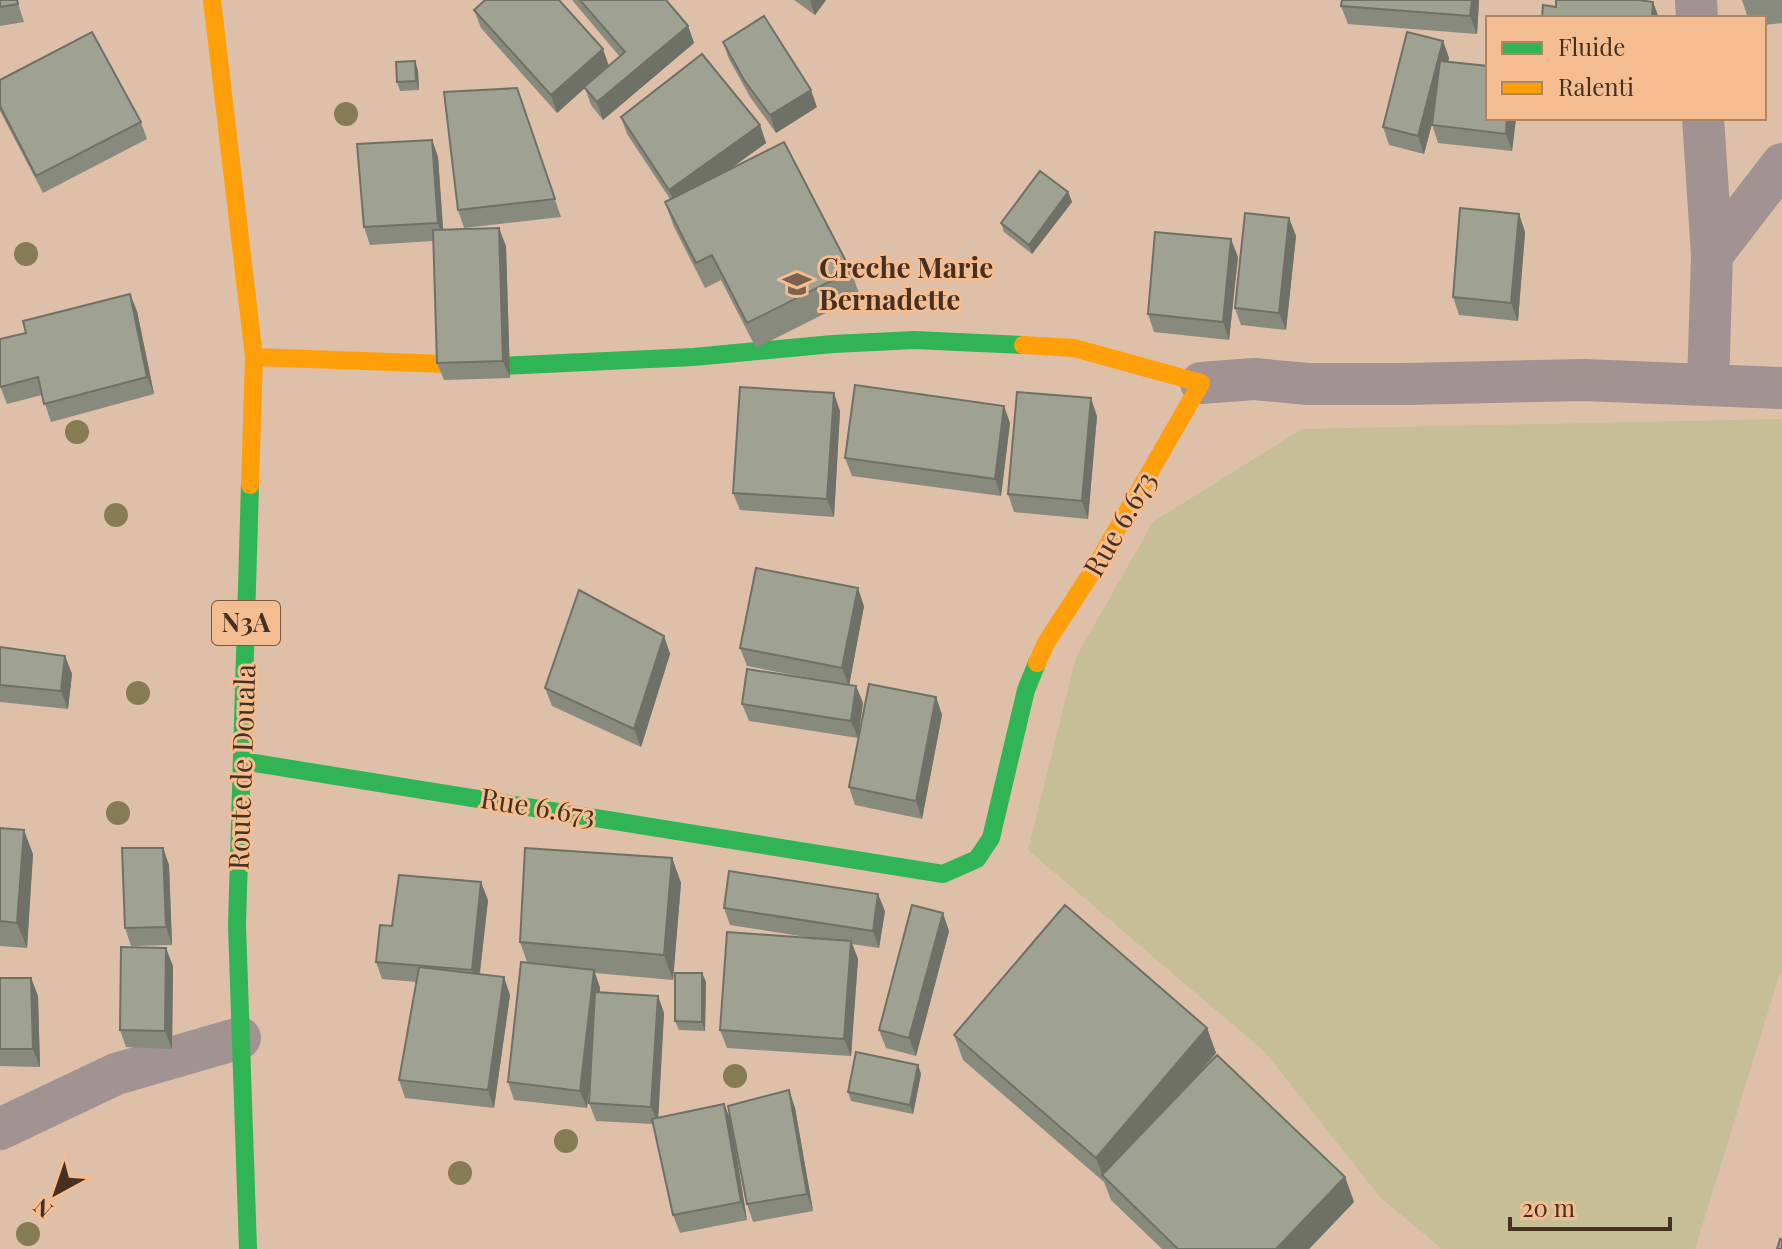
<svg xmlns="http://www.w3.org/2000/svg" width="1782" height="1249" viewBox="0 0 1782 1249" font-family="'Playfair Display',serif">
<rect width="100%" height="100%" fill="#debfa7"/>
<path fill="#c6be96" d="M1782,419V973L1779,976L1695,1249H1442L1380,1197L1265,1052L1028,850L1076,657L1153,522L1302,429Z"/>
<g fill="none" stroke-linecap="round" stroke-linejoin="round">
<path stroke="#a09392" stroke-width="42" d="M1696,0L1697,18
M1703,118L1712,255L1708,385
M1712,255L1782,164
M1201,383L1254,379L1308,384H1406L1584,380L1782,388
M0,1129L116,1074L240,1038"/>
<path stroke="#30b455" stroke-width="18" d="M500,366L693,357L833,344L914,340L1023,345
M242,761L943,874L977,859L991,838L1026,690L1037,663
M248,1249L237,925L250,485"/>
<path stroke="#ff9f0a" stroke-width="18" d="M212,0L254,357L250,485
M1023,345L1074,348L1201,383L1096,566L1046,643L1037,663
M254,357L500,366"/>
</g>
<g fill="#857c53">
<circle cx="346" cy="114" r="12"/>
<circle cx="26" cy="254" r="12"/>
<circle cx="77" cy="432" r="12"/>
<circle cx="116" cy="515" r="12"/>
<circle cx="138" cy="693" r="12"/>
<circle cx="118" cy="813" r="12"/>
<circle cx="735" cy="1076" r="12"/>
<circle cx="566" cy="1141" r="12"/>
<circle cx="460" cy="1173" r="12"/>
<circle cx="28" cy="1234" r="12"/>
</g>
<path fill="#898a7e" d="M0,0H17L24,22L0,26Z
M572,0H666L688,26L694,43L603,120L591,105L585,88L557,113L481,28L474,10L609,66L620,57Z
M794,0H826L815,15Z
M1342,0H1479L1477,34L1348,24L1341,6Z
M1742,0H1782V23L1764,25V18H1748Z
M1443,41L1449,58L1448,62L1516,118L1512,151L1438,143L1432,124L1424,154L1389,145L1383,127Z
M723,42L817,107L776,133L750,97L729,59Z
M415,61L418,71L419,90L400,91L397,82Z
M0,80L141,122L147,139L43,193L0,111Z
M517,88L561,217L464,228L458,210Z
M621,117L760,125L766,143L729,170L851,271L860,296L756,348L721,280L705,288L674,227L665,202L670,199L627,134Z
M432,140L438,157L443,230L506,246L510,378L444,380L437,363L433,241L370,245L364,227Z
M1068,192L1072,202L1032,254L1004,232L1001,223Z
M1519,214L1525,232L1518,321L1459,315L1453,297Z
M1289,218L1296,236L1286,330L1241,325L1235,308Z
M1238,257L1229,340L1154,332L1148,314Z
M137,311L154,394L51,422L42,395L7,404L0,386Z
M840,411L834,517L740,510L733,493Z
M1097,416L1088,519L1014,512L1008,494Z
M1010,423L1001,496L852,476L845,458Z
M864,606L849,685L856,686L863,703L858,738L749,721L742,704L819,680L747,666L740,648Z
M664,636L670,654L641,747L552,706L545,688Z
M0,647L65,656L72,674L68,709L0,702Z
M936,697L942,715L922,819L855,805L849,787Z
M0,828L33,854L27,948L0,946Z
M163,848L169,865L172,945L131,946L125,928Z
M672,858L681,883L673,980L595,973L600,988V992L658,996L664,1013L658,1118L724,1104L731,1121L747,1220L680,1233L673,1215L653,1124L596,1121L589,1103L591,1067L587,1108L514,1100L508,1082L527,962L520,942Z
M488,900L480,974L510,995L494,1108L405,1098L399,1080L417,982L382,979L376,962L392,926Z
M724,908L885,911L879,948L852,944L858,959L851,1056L727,1048L720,1030L819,939L730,925Z
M949,931L916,1056L886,1048L879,1030Z
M173,966L172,1049L126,1047L120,1030Z
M702,973L706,982L705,1031L679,1030L675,1021Z
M0,978H31L38,996L40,1067L0,1066Z
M1207,1028L1216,1053L1193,1080L1345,1177L1354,1202L1309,1249H1162L1111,1200L1104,1182L963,1060L954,1035Z
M918,1065L921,1074L913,1114L851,1101L848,1092Z
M789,1090L795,1108L813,1211L753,1222L747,1204Z"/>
<path fill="#6f7167" d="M810,0H826L815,15Z
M1472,0H1479L1477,34L1470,16Z
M1653,2L1659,18H1652Z
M688,26L694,43L603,120L597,102Z
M1443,41L1449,58L1424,154L1418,136Z
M603,49L609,66L557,113L551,95Z
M415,61L418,71L419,90L416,81Z
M811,90L817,107L776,133L770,115Z
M1507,118H1516L1512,151L1506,134Z
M760,125L766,143L676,207L669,190Z
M432,140L438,157L444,241L438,223Z
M1068,192L1072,202L1032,254L1029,245Z
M1519,214L1525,232L1518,321L1511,303Z
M1289,218L1296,236L1286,330L1279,313Z
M499,228L506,246L510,378L503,361Z
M1231,239L1238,257L1229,340L1223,322Z
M130,294L137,311L154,394L147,377Z
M834,393L840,411L834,517L827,499Z
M1091,398L1097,416L1088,519L1082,501Z
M1004,406L1010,423L1001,496L995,479Z
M858,588L864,606L849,686L842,668Z
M664,636L670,654L641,747L634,729Z
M65,656L72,674L68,709L61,691Z
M856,686L863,703L858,738L851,721Z
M936,697L942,715L922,819L916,801Z
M24,830L33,854L27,948L17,923Z
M163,848L169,865L172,945L166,927Z
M672,858L681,883L673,980L664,955Z
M481,882L488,900L478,987L472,970Z
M878,894L885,911L879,948L873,931Z
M943,913L949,931L916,1056L909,1038Z
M851,941L858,959L851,1056L844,1039Z
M166,948L173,966L172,1049L165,1031Z
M594,970L600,988L587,1108L580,1091Z
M702,973L706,982L705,1031L702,1022Z
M504,977L510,995L494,1108L488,1090Z
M31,978L38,996L40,1067L33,1049Z
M658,996L664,1013L658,1124L651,1107Z
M1207,1028L1216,1053L1107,1180L1103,1176L1096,1158Z
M918,1065L921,1074L913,1114L910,1105Z
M789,1090L795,1108L813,1211L807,1194Z
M724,1104L731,1121L747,1220L741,1202Z
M1345,1177L1354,1202L1309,1249H1276Z"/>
<path fill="#9fa193" stroke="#6f7167" stroke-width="2" d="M0,0H17L18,4L0,7Z
M485,0H559L603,49L551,95L474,10Z
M580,0H666L688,26L597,102L584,87L625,52Z
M1342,0H1472L1470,16L1341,6Z
M1556,0H1639L1653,2L1652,18H1542L1543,5L1556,7Z
M764,16L811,90L770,115L744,80L723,42Z
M92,32L141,122L36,176L0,106V80Z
M1407,32L1443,41L1418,136L1383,127Z
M702,54L760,125L669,190L621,117Z
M415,61L416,81L397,82L396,62Z
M1440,61L1488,66V118H1507L1506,134L1432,125Z
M517,88L555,199L458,210L444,92Z
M432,140L438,223L364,227L357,144Z
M784,142L851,271L747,323L712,255L696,263L665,202Z
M1040,171L1068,192L1029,245L1001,223Z
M1460,208L1519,214L1511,303L1453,297Z
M1245,213L1289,218L1279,313L1235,308Z
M499,228L503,361L437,363L433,230Z
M1155,232L1231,239L1223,322L1148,314Z
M130,294L147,377L44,404L38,377L0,387V339L26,333L23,321Z
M855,385L1004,406L995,479L845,458Z
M740,387L834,393L827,499L733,493Z
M1017,392L1091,398L1082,501L1008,494Z
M756,568L858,588L842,668L740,648Z
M579,590L664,636L634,729L545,688Z
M0,647L65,656L61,691L0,685Z
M747,669L856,686L851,721L742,704Z
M869,684L936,697L916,801L849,787Z
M0,828L24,830L17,923L0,921Z
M122,848H163L166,927L125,928Z
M525,848L672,858L664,955L520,942Z
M729,871L878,894L873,931L724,908Z
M399,875L481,882L472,970L376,962L380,925L392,926Z
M912,905L943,913L909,1038L879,1030Z
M1065,905L1207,1028L1096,1158L954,1035Z
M727,932L851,941L844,1039L720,1030Z
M121,947L166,948L165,1031L120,1030Z
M521,962L594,970L580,1091L508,1082Z
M419,967L504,977L488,1090L399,1080Z
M675,973H702V1022L675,1021Z
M0,978H31L33,1049H0Z
M595,992L658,996L651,1107L589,1103Z
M856,1052L918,1065L910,1105L848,1092Z
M1217,1055L1345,1177L1276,1249H1178L1102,1175Z
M789,1090L807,1194L747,1204L728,1106Z
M724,1104L741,1202L673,1215L652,1119Z
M1780,1239L1782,1240V1249H1777Z"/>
<defs>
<symbol id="school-bare" viewBox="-9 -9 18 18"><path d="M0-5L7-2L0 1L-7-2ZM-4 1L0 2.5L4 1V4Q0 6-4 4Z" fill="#7b624f" stroke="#f4bc91" stroke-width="2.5" paint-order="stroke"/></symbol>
</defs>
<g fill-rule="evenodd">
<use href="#school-bare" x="777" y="264" width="40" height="40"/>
</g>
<g text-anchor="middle" stroke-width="6" stroke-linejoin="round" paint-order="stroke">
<rect fill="#f4bc91" stroke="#7a5a41" stroke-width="2" x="212" y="601" width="68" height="44" rx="6"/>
<g font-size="26" font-weight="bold" fill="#46301f">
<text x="246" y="632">N3A</text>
</g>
<g font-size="28" font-weight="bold" fill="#46301f" stroke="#f4bc91" text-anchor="start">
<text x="819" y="278">Creche Marie<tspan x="819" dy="32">Bernadette</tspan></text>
</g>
<g font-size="28" fill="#46301f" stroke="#f4bc91">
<text transform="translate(1120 524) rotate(-60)" y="10">Rue 6.673</text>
<text transform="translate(242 767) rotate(-88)" y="10">Route de Douala</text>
<text transform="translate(538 807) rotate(9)" y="10">Rue 6.673</text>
</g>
</g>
<rect x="1486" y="16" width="280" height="104" fill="#f4bc91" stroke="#ae8463" stroke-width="2"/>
<rect x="1502" y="42" width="40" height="12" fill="#30b455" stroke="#ae8463" stroke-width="2"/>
<text x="1558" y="56" font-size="24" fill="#46301f">Fluide</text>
<rect x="1502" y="82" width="40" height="12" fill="#ff9f0a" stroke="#ae8463" stroke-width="2"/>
<text x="1558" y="96" font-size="24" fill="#46301f">Ralenti</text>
<g transform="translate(56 1193) rotate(220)" stroke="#f4bc91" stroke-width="6" paint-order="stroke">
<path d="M0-6L14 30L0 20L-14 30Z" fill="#46301f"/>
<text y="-12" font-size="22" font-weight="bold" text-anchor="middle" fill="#46301f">N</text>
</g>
<path d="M1510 1217v12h160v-12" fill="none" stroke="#46301f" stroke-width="4"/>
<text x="1522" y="1217" font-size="24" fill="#46301f" stroke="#f4bc91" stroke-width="6" paint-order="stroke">20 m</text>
</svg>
